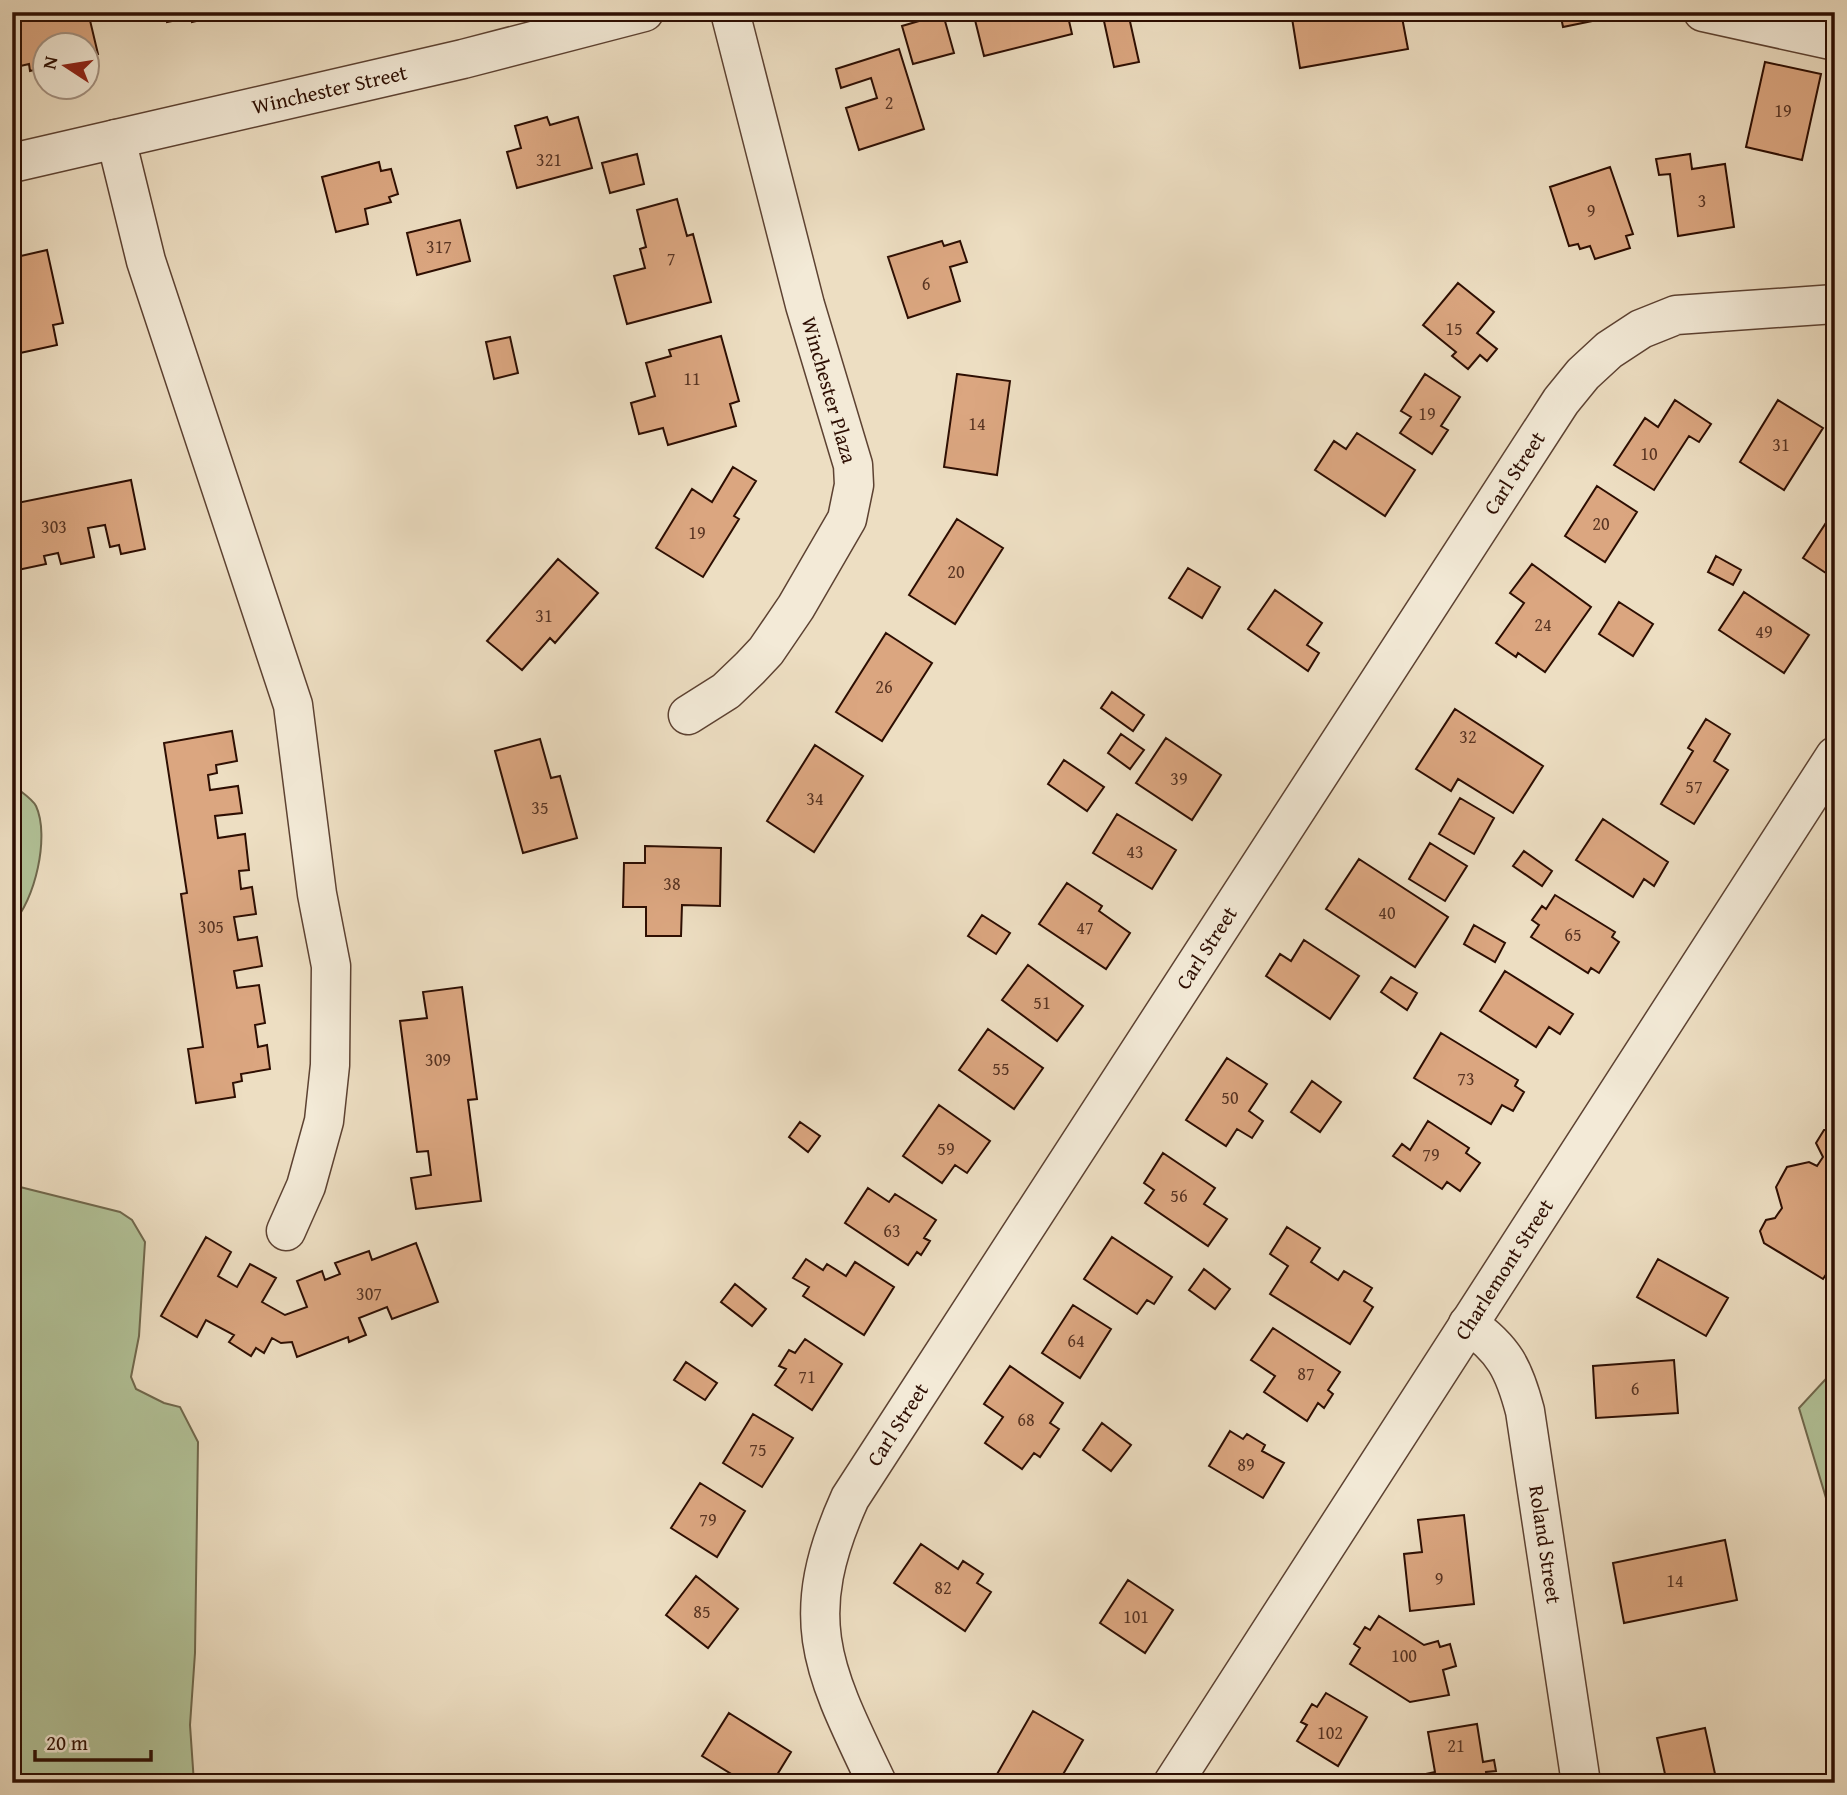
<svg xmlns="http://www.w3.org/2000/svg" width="1847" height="1795" viewBox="0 0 1847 1795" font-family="'Gentium Book Plus',serif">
<rect width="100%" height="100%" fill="#eddec2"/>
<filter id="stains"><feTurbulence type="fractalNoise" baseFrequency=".00286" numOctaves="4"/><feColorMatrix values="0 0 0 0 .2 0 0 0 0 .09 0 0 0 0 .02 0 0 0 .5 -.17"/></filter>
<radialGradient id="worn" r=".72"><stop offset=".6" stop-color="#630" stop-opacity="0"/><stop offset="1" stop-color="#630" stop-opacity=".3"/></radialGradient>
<path fill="#b2c298" stroke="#70684d" stroke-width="2" d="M12,784C19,791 32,798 36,806C50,836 35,901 12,924Z
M12,1185L120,1212L132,1220L145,1242L139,1336L131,1377L136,1389L164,1403L180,1407L198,1442L195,1653L190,1725L194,1783H12Z
M1835,1369V1528L1799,1408Z"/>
<path fill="#dba680" stroke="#2d0e02" stroke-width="2" d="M12,12H88L98,54L88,57V46H46V67L30,71L29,64L12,68Z
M164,12H226V14L192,22L191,17L167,22Z
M973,12H1067L1072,34L984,56Z
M1102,12H1151L1129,17L1139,62L1114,67Z
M1291,12H1401L1408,49L1300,68Z
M1560,12H1636L1563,27Z
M943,14L954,53L913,64L902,26Z
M899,49L924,129L859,150L846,108L877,98L871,78L841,88L836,69Z
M1765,62L1821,74L1802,160L1746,147Z
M547,117L550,125L578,117L592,168L517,188L507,152L521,148L515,126Z
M637,154L644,184L610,193L602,163Z
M1690,154L1692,169L1725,164L1734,227L1678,236L1670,174L1659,175L1656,159Z
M379,162L381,171L391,169L398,194L389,197L391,202L365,209L368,224L336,232L322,177Z
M1610,167L1633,234L1626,236L1630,248L1595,259L1590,246L1580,249L1578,244L1569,246L1550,187Z
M677,199L687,236L693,234L711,302L627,324L614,276L645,268L640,249L646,247L637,210Z
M460,220L470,261L417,275L407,233Z
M942,241L944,246L960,241L967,262L950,267L960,301L908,318L888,257Z
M47,250L63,323L53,325L57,345L20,353L17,340L12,341V258Z
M1458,283L1494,312L1477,333L1497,349L1487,361L1480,355L1468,369L1452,356L1456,352L1423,325Z
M721,336L739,401L730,404L736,426L668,445L663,428L639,434L631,403L655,396L646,363L671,356L669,350Z
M510,337L518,373L494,379L486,342Z
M957,374L1010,381L997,475L944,467Z
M1425,374L1460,397L1441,426L1448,430L1432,454L1400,433L1411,417L1401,411Z
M1675,400L1711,424L1699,442L1689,436L1654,490L1614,465L1645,418L1658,427Z
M1778,400L1823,428L1784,490L1740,462Z
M1357,433L1415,470L1385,516L1315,470L1334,441L1346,449Z
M733,467L756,481L734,516L739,519L703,577L656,548L692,489L712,502Z
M131,480L145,549L121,554L119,545L110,547L105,525L88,528L94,557L61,564L58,553L44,556L46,564L13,571L12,504Z
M1597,486L1637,512L1605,562L1565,536Z
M1835,509V579L1803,558Z
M957,519L1003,548L955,624L909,595Z
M1716,556L1741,570L1733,585L1708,572Z
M558,559L598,593L555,643L550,638L522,670L487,641Z
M1532,564L1591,607L1545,672L1518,653L1516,657L1496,643L1524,603L1510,593Z
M1188,568L1220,587L1202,618L1169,598Z
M1275,590L1322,623L1307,645L1319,653L1308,671L1248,629Z
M1744,592L1809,635L1784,673L1719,630Z
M1619,602L1653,624L1633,656L1599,634Z
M886,633L932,663L882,741L836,712Z
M1112,692L1144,715L1133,731L1101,708Z
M1455,709L1543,766L1513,813L1458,779L1451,791L1416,769Z
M1706,719L1730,734L1714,761L1728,770L1694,824L1661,804L1693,751L1688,748Z
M232,731L237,761L216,765L217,773L208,775L210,790L238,786L242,813L215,816L218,838L245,834L249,870L239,871L241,889L252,887L256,914L234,917L238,940L257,937L262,966L234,971L237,988L259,985L265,1023L255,1025L258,1047L267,1045L270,1069L241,1074L242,1081L233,1083L235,1097L196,1103L188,1049L203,1047L181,894L187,893L164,743Z
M1121,734L1144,750L1130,769L1108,753Z
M1166,738L1221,775L1192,820L1136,783Z
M540,739L551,778L560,776L577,838L523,853L495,751Z
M815,745L863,776L814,852L767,821Z
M1064,760L1104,787L1087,811L1048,784Z
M1460,798L1494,818L1474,854L1439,834Z
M1117,814L1176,850L1152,889L1093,853Z
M1603,819L1668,862L1654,886L1644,879L1633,897L1576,860Z
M1430,843L1467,866L1445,901L1409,879Z
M645,846L721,848L720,906L682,905L681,936H646V907H623L624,863H645Z
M1524,851L1552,871L1542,886L1513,866Z
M1359,859L1448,917L1415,967L1326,909Z
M1067,883L1102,906L1099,911L1130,933L1106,969L1039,924Z
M1555,895L1615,932L1612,937L1619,942L1599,973L1591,968L1588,973L1531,937L1539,925L1532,920L1542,906L1546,909Z
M982,915L1010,933L996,954L968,936Z
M1474,925L1505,943L1495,962L1464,944Z
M1304,940L1359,976L1330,1019L1266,976L1280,954L1291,961Z
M1028,965L1083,1006L1057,1041L1002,1000Z
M1505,971L1573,1014L1560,1034L1549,1027L1536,1047L1480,1011Z
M1391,977L1417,993L1407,1010L1381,992Z
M462,987L477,1099L468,1100L481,1201L416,1209L411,1178L431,1175L428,1151L417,1152L400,1021L427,1018L423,992Z
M988,1029L1043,1068L1014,1109L959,1070Z
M1441,1033L1518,1080L1515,1086L1524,1092L1513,1111L1502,1105L1491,1124L1414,1078Z
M1227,1058L1267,1084L1249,1111L1263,1121L1252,1138L1237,1129L1226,1146L1186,1120Z
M1312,1081L1341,1102L1320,1132L1291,1112Z
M939,1105L990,1141L967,1173L955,1165L942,1183L903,1156Z
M1428,1121L1469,1148L1466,1153L1480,1163L1460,1191L1447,1182L1442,1189L1393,1156L1402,1144L1410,1150Z
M800,1122L820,1136L808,1152L789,1137Z
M1824,1130H1835V1261L1823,1279L1764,1243L1760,1231L1766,1220L1775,1218L1782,1208L1776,1187L1787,1167L1809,1162L1817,1166L1823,1157L1816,1143Z
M1163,1153L1215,1188L1204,1204L1227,1219L1208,1246L1145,1203L1154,1190L1144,1183Z
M868,1188L889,1202L895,1194L936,1220L924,1238L930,1241L921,1255L917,1252L908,1265L845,1223Z
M1287,1227L1320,1248L1311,1262L1338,1280L1344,1271L1372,1288L1364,1301L1373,1307L1350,1344L1270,1294L1288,1266L1270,1254Z
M206,1237L231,1252L218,1276L237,1287L250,1264L276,1278L262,1302L285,1315L307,1307L297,1281L322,1271L325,1280L340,1274L335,1263L369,1251L372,1260L416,1243L438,1302L392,1319L387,1307L359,1318L366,1335L349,1342L348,1337L297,1357L292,1342L281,1343L272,1338L264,1353L256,1348L251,1356L229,1342L234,1335L206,1320L197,1337L161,1316Z
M1112,1237L1172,1277L1154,1304L1147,1300L1137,1314L1084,1279Z
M806,1259L823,1270L827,1264L846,1276L855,1262L894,1287L864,1335L803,1296L809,1287L793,1278Z
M1658,1259L1728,1298L1706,1336L1637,1297Z
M1204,1269L1230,1289L1215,1309L1189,1290Z
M735,1284L766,1309L752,1326L721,1302Z
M1073,1305L1111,1329L1080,1378L1042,1353Z
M1273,1328L1340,1372L1328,1390L1333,1394L1324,1408L1318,1403L1307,1421L1264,1392L1275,1376L1251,1360Z
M805,1339L842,1364L812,1410L775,1385L786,1369L779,1366L789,1350L795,1353Z
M1674,1360L1678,1413L1596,1418L1593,1366Z
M686,1362L717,1383L705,1400L674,1380Z
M1010,1366L1063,1403L1050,1423L1059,1429L1040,1457L1034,1453L1022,1469L985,1443L1003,1417L984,1404Z
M753,1414L793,1438L762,1487L723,1463Z
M1102,1423L1131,1445L1111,1471L1083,1450Z
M1230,1431L1243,1439L1247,1434L1265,1445L1262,1451L1284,1463L1263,1498L1209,1466Z
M700,1483L745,1511L717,1557L671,1528Z
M1464,1515L1474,1604L1410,1611L1404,1554L1422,1552L1418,1520Z
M1725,1540L1737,1600L1624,1623L1613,1563Z
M921,1544L958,1569L963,1561L983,1574L977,1583L991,1592L965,1631L894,1583Z
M696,1576L738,1609L708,1648L666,1615Z
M1128,1580L1173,1610L1145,1653L1100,1623Z
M1379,1616L1424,1645L1438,1641L1440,1647L1450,1644L1456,1666L1443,1670L1449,1695L1410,1702L1350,1664L1360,1648L1354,1644L1365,1627L1370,1630Z
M1326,1693L1367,1717L1338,1766L1297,1741L1307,1725L1301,1722L1312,1704L1317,1707Z
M1033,1711L1083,1740L1058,1783H992Z
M729,1713L791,1752L772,1783H746L702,1756Z
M1477,1724L1483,1762L1494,1760L1496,1771L1486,1772L1487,1783H1422L1421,1775L1435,1772L1428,1732Z
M1705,1728L1717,1783H1667L1657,1738Z"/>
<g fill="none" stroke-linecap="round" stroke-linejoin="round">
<defs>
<g id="minor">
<path d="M1703,12L1835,41"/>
<path d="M116,139L146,261L293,705L317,894L331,966L330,1065L324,1121L306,1186L286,1231"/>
<path id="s1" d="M12,163L463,59L644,12"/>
<path d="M688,715L726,691L750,668L766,651L796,607L847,519L854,485L853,465L805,305L730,12"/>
<path id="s2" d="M1468,1324C1504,1349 1514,1369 1525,1411L1581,1783"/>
<path id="s3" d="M877,1783C823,1670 795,1620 850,1498L1561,401L1583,374L1609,350L1641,329L1676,315L1835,304"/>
<path id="s4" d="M1173,1783L1835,756"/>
</g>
</defs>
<use href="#minor" stroke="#5d4232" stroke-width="41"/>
<use href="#minor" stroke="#f3ead7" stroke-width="38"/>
</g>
<g text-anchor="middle" stroke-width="5" stroke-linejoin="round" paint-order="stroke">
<g font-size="18" fill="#583422">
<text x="889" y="109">2</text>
<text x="1783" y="117">19</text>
<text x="549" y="166">321</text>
<text x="1702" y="207">3</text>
<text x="1591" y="217">9</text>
<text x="439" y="253">317</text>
<text x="671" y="265">7</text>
<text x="926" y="290">6</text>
<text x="1454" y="335">15</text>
<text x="692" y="385">11</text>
<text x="1427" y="420">19</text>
<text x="977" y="430">14</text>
<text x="1781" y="451">31</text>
<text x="1649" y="460">10</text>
<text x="1601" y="530">20</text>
<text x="54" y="533">303</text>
<text x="697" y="539">19</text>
<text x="956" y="578">20</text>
<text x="544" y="622">31</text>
<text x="1543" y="631">24</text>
<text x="1764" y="638">49</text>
<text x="884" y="693">26</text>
<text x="1468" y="743">32</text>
<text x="1179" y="785">39</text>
<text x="1694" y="793">57</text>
<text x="815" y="805">34</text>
<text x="540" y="814">35</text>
<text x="1135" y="858">43</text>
<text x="672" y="890">38</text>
<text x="1387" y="919">40</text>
<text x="211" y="933">305</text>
<text x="1085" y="934">47</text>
<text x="1573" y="941">65</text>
<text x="1042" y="1009">51</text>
<text x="438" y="1066">309</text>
<text x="1001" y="1075">55</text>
<text x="1466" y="1085">73</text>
<text x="1230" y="1104">50</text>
<text x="946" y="1155">59</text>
<text x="1431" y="1161">79</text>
<text x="1179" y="1202">56</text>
<text x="892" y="1237">63</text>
<text x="369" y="1300">307</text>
<text x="1076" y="1347">64</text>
<text x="1306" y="1380">87</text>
<text x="807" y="1383">71</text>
<text x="1635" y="1395">6</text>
<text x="1026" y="1426">68</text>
<text x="758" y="1456">75</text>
<text x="1246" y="1471">89</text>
<text x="708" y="1526">79</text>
<text x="1439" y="1585">9</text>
<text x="1675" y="1587">14</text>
<text x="943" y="1594">82</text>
<text x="702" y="1618">85</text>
<text x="1136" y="1623">101</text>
<text x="1404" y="1662">100</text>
<text x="1330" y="1739">102</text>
<text x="1456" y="1752">21</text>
</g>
<g font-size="21" fill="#2d0e02" stroke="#f3ead7">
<text dy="7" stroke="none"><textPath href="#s1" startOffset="326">Winchester Street</textPath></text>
<text transform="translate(829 390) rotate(74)" y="7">Winchester Plaza</text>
<text dy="7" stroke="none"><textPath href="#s3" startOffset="1522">Carl Street</textPath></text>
<text dy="7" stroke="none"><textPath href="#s3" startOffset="956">Carl Street</textPath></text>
<text dy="7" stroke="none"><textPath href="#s4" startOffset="611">Charlemont Street</textPath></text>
<text dy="7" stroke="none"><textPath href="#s3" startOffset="388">Carl Street</textPath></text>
<text dy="7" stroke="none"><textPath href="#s2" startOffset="242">Roland Street</textPath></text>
</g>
</g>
<rect width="1847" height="1795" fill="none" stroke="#eddec2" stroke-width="42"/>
<rect x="14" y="14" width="1819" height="1767" fill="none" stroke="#2d0e02" stroke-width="3.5"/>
<rect x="21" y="21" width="1805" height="1753" fill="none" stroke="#2d0e02" stroke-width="2"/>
<g transform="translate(66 66) rotate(282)"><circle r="33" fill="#f3ead7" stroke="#a49282" stroke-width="2"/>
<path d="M0-5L12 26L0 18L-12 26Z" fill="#8f2418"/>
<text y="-10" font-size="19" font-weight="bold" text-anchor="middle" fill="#2d0e02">N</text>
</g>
<path d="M35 1750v10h116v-10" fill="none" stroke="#2d0e02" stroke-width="3.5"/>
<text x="46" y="1750" font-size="21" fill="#2d0e02" stroke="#f3ead7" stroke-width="5" paint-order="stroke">20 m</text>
<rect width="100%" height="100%" filter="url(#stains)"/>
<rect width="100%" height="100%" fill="url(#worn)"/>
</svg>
